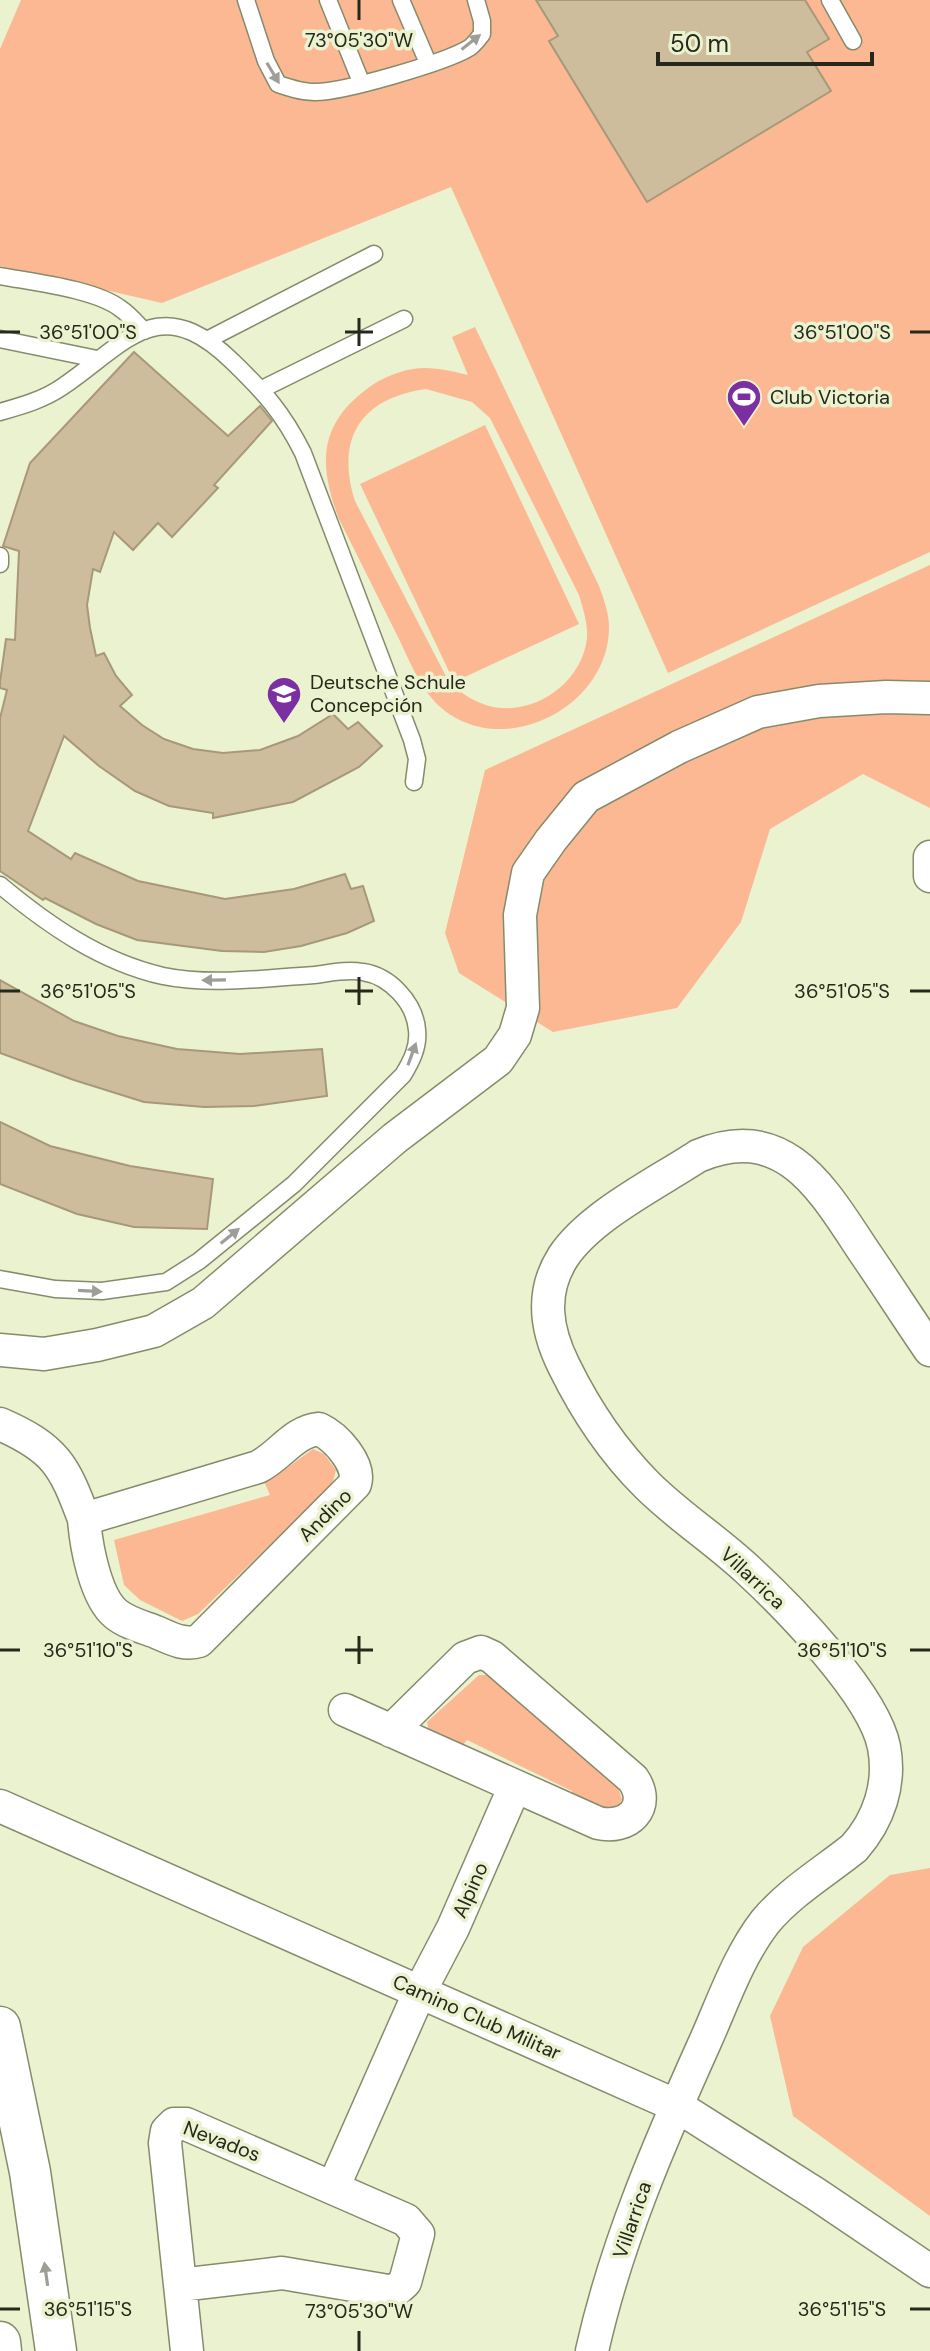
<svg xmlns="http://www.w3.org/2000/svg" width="930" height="2351" viewBox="0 0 930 2351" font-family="'DM Sans',sans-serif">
<rect width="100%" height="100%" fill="#ebf2cf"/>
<path fill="#fbb892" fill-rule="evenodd" d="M21,0H930V552L668,673L451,187L162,303L0,266V49Z
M475,327L599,586C604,600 609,613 609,627C609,711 495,764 435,702C419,685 409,660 399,639C379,599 359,559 339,519C320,469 317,428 363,392C377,380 395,372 413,369C431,366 450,371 468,375L452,337ZM426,389L472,402L490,418L579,595C583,609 588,623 587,638C582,685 530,719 486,705C471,700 461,693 449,682L355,501C335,438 361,398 426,389Z
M485,425L579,624L454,682L360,484Z
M930,565V808L863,774L770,829L741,922L677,1008L553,1032L459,973L445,933L485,770Z
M313,1449L324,1454L336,1470L332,1485L198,1614L182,1621L140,1600L124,1585L114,1540L270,1495L264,1481L276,1476Z
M479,1675H491L618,1787L622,1800L616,1809L604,1812L571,1802L572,1791L467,1740L458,1751L429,1732L427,1722Z
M930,1868V2216L793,2116L770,2016L803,1947L890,1875Z"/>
<path fill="#cdbd9d" stroke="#a8987a" stroke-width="2" d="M536,0H805L829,39L807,52L831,91L647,202L549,41L558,36Z
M134,352L228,436L260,406L272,421L214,485L218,488L172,537L158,523L133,550L114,532L100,572L93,569L87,605L90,628L96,656L104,653L116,676L132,695L120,706L142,725L164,739L193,749L223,753L260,750L298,736L333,714L348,729L358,722L382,746L359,767L293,802L213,818V813L169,806L135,791L99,766L64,736L28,831L71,859L75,853L138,881L225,899L294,889L345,874L351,889L363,886L374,921L347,933L301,946L264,952L222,951L137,940L96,924L45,898L43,900L0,871V718L7,690L0,688V682L6,639L15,640L19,551L3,546L30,463Z
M0,980L74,1021L118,1036L177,1049L240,1054L322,1049L327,1096L254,1106L204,1107L144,1102L74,1080L0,1053Z
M0,1122L50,1146L130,1166L213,1179L207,1229L134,1227L77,1214L0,1184Z"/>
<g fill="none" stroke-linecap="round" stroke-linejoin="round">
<defs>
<path id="service" d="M246,0L266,61L278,84C290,88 302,92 314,92C341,93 446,62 469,48C474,45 478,39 482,34V21L476,0
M328,0L361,82
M401,0L428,63
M830,0L853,41
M0,276C32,282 96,289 121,309C130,315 137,324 144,331
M0,339L97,359
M207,340L374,254
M262,389L404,319
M0,412C21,406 43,400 62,387C127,343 158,289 233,362C265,393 283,413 303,453L412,740L417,759L414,782
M0,556V564
M0,885C48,925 101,962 163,976C212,986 265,978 314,975C330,973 347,969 363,972C390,976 415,1003 417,1030C419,1047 411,1062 403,1075L294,1184L199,1261L166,1282L102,1291L55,1289L0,1279"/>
<path id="minor" d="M930,857V876
M0,1350L44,1354L97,1345L154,1331L203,1303L395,1138L498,1060L515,1035L523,1008L520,915L528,873L551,840L586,797L679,747L758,712L819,701L886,697L930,698
M0,1424C55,1448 64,1465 84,1519
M319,1429C336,1437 361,1464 355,1484L199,1641C184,1646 170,1638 156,1632C143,1627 127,1623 116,1614C95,1597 86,1545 84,1519L258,1467C280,1456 294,1431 319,1429Z
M345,1710L598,1823C628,1830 652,1807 633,1779L492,1657L481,1652L465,1658L391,1731
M0,1806L677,2106L816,2194L930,2271
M333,2188L420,1991L453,1928L515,1786
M180,2285L282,2273L394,2292L405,2282L418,2234L406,2220L186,2124H174L167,2131L165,2143L187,2351
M592,2351C616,2243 660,2142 705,2042C723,2002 738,1957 765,1922C790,1892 824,1872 854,1848C879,1820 891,1784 884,1747C874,1695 788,1607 749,1571C716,1540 678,1516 647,1485C613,1451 585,1409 564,1366C546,1330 540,1293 563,1257C590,1216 657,1183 698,1156C786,1119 824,1192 865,1253C887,1285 908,1318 930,1350"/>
<path id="tertiary" d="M0,2027L30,2172L56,2351
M0,2342L1,2351"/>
</defs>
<use href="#service" stroke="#858b6b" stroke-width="19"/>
<use href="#minor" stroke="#858b6b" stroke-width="35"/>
<use href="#tertiary" stroke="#858b6b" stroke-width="43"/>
<use href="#service" stroke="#fff" stroke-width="16"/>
<use href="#minor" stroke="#fff" stroke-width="32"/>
<use href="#tertiary" stroke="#fff" stroke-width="40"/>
</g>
<defs><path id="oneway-solid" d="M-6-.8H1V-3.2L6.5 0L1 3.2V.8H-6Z" transform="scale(2)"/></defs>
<g fill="#9d9e98">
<use href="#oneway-solid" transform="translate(471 42) rotate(-38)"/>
<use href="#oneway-solid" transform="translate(273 73) rotate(59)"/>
<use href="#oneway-solid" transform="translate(214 980) rotate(179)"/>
<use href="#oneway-solid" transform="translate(412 1054) rotate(-70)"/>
<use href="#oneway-solid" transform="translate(230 1236) rotate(-39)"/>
<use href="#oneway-solid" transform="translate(90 1291) rotate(3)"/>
<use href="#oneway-solid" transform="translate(46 2274) rotate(-98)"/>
</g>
<path fill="none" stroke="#26281b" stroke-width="3" d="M359,0V20M359,318V346M0,332H20M345,332H373M910,332H930M359,977V1005M0,991H20M345,991H373M910,991H930M359,1636V1664M0,1650H20M345,1650H373M910,1650H930M0,2309H20M910,2309H930M359,2331V2351"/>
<defs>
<symbol id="stadium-pin" viewBox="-11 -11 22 30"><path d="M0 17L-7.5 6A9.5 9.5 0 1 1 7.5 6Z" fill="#7b2fa0" stroke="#ebf2cf"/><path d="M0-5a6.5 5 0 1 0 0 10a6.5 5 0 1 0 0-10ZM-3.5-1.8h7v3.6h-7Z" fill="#fff"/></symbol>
<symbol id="school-pin" viewBox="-11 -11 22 30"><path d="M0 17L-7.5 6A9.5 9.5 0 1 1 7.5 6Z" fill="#7b2fa0" stroke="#ebf2cf"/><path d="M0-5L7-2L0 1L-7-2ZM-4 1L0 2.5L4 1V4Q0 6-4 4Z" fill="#fff"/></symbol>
</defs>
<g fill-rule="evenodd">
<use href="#stadium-pin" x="724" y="377" width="40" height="54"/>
<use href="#school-pin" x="264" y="674" width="40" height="54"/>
</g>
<g text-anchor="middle" stroke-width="7" stroke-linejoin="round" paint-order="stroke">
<g font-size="20" fill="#26281b" stroke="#ebf2cf" text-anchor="start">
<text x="770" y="404">Club Victoria</text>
<text x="310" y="689">Deutsche Schule<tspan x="310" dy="23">Concepción</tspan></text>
</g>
<g font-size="20" fill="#26281b" stroke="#ebf2cf">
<text transform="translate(325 1515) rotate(-45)" y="7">Andino</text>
<text transform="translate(753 1578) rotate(43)" y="7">Villarrica</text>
<text transform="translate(470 1890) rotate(-66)" y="7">Alpino</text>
<text transform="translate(477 2017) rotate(24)" y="7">Camino Club Militar</text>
<text transform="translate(222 2141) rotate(21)" y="7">Nevados</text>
<text transform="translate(632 2220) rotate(-71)" y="7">Villarrica</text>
</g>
</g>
<g font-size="20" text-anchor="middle" fill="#26281b" stroke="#ebf2cf" stroke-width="7" stroke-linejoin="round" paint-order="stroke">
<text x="359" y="47">73°05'30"W</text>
<text x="88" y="339">36°51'00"S</text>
<text x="842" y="339">36°51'00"S</text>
<text x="88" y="998">36°51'05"S</text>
<text x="842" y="998">36°51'05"S</text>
<text x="88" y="1657">36°51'10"S</text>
<text x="842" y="1657">36°51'10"S</text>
<text x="88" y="2316">36°51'15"S</text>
<text x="842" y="2316">36°51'15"S</text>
<text x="359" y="2318">73°05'30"W</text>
</g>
<path d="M658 52v12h214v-12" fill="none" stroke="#26281b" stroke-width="4"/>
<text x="670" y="52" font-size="24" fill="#26281b" stroke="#ebf2cf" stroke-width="6" paint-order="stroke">50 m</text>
</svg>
